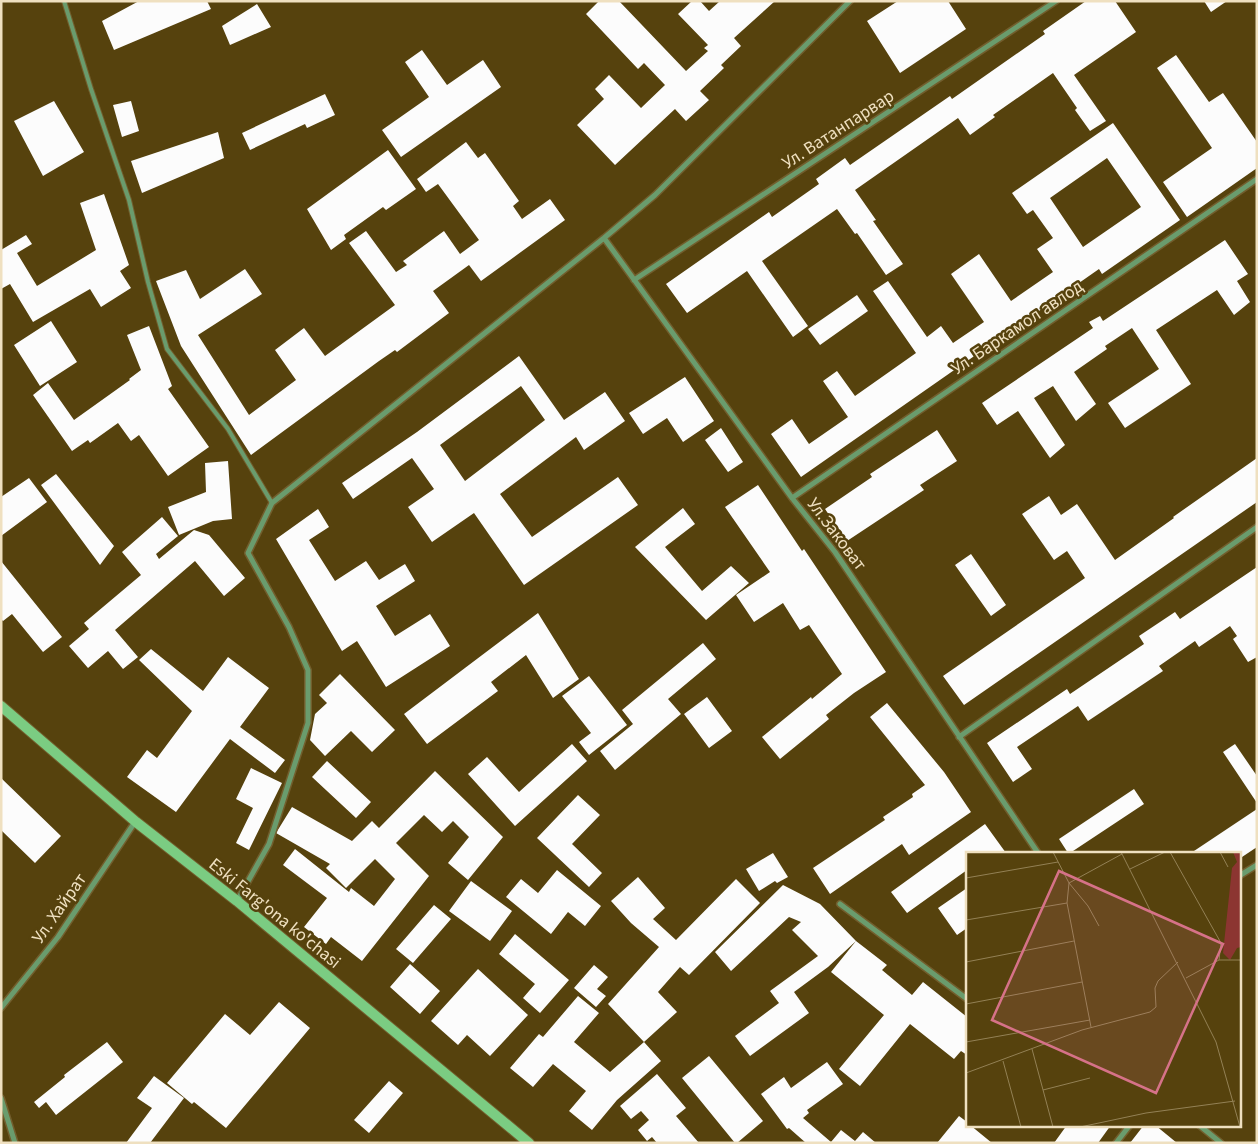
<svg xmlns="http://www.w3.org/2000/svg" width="1258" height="1144" viewBox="0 0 1258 1144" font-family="'Source Sans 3',sans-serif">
<rect width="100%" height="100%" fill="#56420d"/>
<path fill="#fcfcfc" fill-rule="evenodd" d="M139,1H207L211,9L114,50L102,21Z
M599,1H619L686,71L708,51L704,48L708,45L678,14L692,1H700L709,11L720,1H775L734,38L741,46L721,65L724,68L700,91L709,100L686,121L675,109L615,165L577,125L604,99L595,89L609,75L641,108L665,85L644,63L638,69L586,14Z
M898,1H948L966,29L900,73L867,21Z
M1086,1H1115L1136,32L1074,75L1106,121L1090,131L1075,110L1077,108L1053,73L993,115L995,117L970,135L958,118L855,190L876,220L873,221L903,264L886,275L857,233L855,234L837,209L762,261L808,326L793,337L747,271L687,313L666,284L769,212L772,217L819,184L816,179L845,158L850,165L950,96L952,99L1045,34L1043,31Z
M1204,1H1227L1211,12Z
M257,4L271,27L230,45L222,26Z
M422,50L447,85L483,60L501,87L401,157L382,130L429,97L405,62Z
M1176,55L1209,102L1223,93L1257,142V168L1187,217L1163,182L1212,148L1157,68Z
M325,94L335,115L307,128L305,124L250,150L242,133Z
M54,101L84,152L43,176L14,121Z
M131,101L139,131L122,137L113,105Z
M1113,123L1180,220L1102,274L1099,269L801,477L771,434L792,419L809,444L848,417L823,381L837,371L855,396L916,353L873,291L888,281L927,337L941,326L953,343L984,322L951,274L979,254L1011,301L1053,272L1037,249L1053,238L1033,210L1027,214L1012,193ZM1107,158L1141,207L1083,247L1050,198Z
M218,132L224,158L142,193L131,161Z
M466,142L478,158L485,153L519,201L513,206L522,219L550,199L565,220L481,281L469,265L433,291L449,313L397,352L395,350L379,361L251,455L181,346L156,281L186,270L200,299L245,269L262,294L198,335L249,415L296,380L275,350L304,328L325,356L395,305L349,243L366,231L396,272L407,265L403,261L444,231L460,254L479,240L438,184L426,192L417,179Z
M388,150L416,189L386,210L383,207L344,235L346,239L331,250L307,209Z
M104,194L129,265L120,271L131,288L101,307L90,289L33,322L10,284L1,289V250L26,235L32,244L17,253L37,286L96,250L80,203Z
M1225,240L1248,274L1237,281L1250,302L1234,315L1217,290L1156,330L1191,384L1125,428L1108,403L1159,369L1132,328L1105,346L1107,349L1074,372L1096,404L1076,421L1053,386L1034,398L1065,445L1050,458L1018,411L997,425L982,403L1093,328L1089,322L1100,316L1103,321Z
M857,295L868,311L820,345L808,329Z
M51,321L77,362L40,386L14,345Z
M149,326L172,386L168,389L209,447L168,476L139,435L131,441L118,423L90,443L88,440L72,451L33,395L48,383L74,420L130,380L129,379L141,370L127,335Z
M519,356L564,420L605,392L625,421L584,450L576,437L500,494L532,537L618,477L638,505L524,585L474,513L432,542L408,507L434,489L412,458L353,499L342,483L417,432ZM521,386L545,420L465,481L440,445Z
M685,377L714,421L683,442L667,418L643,434L629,413Z
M721,428L743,462L728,472L705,440Z
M937,430L957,461L920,485L924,490L847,541L825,509L872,477L870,474Z
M1257,458V502L964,705L943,676L1085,578L1067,551L1054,560L1022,514L1049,496L1061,515L1077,504L1115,560L1174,518L1173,517Z
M228,461L232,519L213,521L179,535L168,507L206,492L205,463Z
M56,474L114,546L100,565L41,485Z
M29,478L47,502L1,536V497Z
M758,485L802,551L804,549L886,672L854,693L826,715L829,719L780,759L762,737L811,697L812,699L842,674L809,625L800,630L783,603L754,622L736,595L770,572L725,507Z
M683,508L695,524L665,547L702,591L731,566L749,583L706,620L635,547Z
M318,509L329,527L309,540L335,581L366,561L379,580L405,564L415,581L376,606L395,636L430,614L450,646L386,687L357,641L342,651L276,539Z
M162,517L178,536L156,554L159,559L194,530L209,535L245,578L224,596L195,561L115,630L138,657L123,669L108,651L88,668L69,646L89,629L84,623L141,575L122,552Z
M971,554L1006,605L991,616L955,565Z
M1,561L62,637L43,652L12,614L3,621L1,619Z
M1257,567V648H1256L1257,657L1248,662L1233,639L1237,636L1230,626L1199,647L1195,641L1159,666L1163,671L1088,721L1078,706L1017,747L1032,769L1013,782L987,743L1067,689L1070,694L1144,644L1139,636L1175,612L1180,619Z
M538,613L579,679L553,698L526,655L491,682L498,691L427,744L404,714Z
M703,643L716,659L668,699L681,714L615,770L600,751L633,724L622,710Z
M151,649L203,691L228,657L269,688L240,727L285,760L275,773L230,739L176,812L127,777L147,750L157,758L192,711L139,660Z
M340,674L395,730L372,752L351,731L325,756L310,740L315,714L327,703L319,695Z
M589,676L627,725L589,755L579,742L591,733L562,696Z
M707,697L732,731L709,748L684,714Z
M887,703L944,772L971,812L909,855L902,844L830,894L813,868L885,820L883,817L913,797L912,794L925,785L870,717Z
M572,744L587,761L515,826L468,774L487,757L519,792Z
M1235,744L1257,776V803L1223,752Z
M327,761L371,802L356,818L312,777Z
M251,768L282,783L249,850L236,843L253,808L236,799Z
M435,771L503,837L468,880L448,863L469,837L453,821L442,832L424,815L396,843L429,876L362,961L331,937L326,944L304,927L327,898L283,865L295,849L349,892L351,888L374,906L395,879L375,859L346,888L326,868L330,864L276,833L292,807L352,841L372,821L379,828Z
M1,778L61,836L35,863L1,830Z
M1134,789L1144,804L1070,853H1068L1059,839Z
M578,795L600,815L572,844L602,873L589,887L537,838Z
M1257,809V847L1239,859V853H1191Z
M985,824L1006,853H967V870L907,913L891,892Z
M773,853L788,877L777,883L775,881L759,891L746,869Z
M557,870L601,906L585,926L568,912L551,934L506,897L521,879L538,893Z
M638,877L665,908L653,919L676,940L736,879L760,903L689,975L680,967L658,992L677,1012L644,1042L608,1004L659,947L631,923L611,901Z
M471,881L512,911L490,941L449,911Z
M783,885L820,904L856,941L828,967L794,992L809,1013L750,1056L735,1036L779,1003L770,991L818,956L792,930L801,922L789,917L731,971L715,952Z
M967,888V928L957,935L938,908Z
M434,905L451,919L413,963L396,949Z
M515,934L569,980L540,1013L523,998L535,984L499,954Z
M856,941L887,965L882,970L912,995L923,982L967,1017V1055L961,1051L954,1059L910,1024L860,1086L839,1069L884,1015L831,972Z
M410,964L440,991L420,1014L390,987Z
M594,965L608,977L597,989L606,996L596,1007L574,988Z
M478,969L528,1015L490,1056L467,1035L458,1045L431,1021Z
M578,996L599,1013L574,1042L610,1072L644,1042L661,1061L617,1100L592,1130L569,1111L586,1091L553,1064L533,1087L510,1068L539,1034L543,1037Z
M279,1002L310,1028L226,1128L194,1102L192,1104L167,1083L225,1014L250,1035Z
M107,1042L123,1062L56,1115L46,1102L39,1108L34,1102L65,1077L64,1075Z
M709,1056L763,1121L737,1143H735L682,1078Z
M827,1062L843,1084L807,1110L809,1113L803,1118L831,1142L841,1130L855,1141L863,1132L876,1143H806L789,1128L787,1129L761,1094L784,1077L791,1088Z
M657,1074L686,1108L676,1116L699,1143H657L652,1137L647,1141L638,1130L649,1120L641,1111L631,1119L620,1106Z
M154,1076L184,1098L150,1143H126L152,1108L137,1098Z
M389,1081L403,1093L369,1133L354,1120Z
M959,1116L967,1122V1125H970L992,1143H937Z
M1067,1125H1111L1098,1143H1054Z
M1144,1125H1155L1177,1143H1130Z"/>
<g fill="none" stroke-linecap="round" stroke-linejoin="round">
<defs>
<path id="lane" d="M64,1L91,89L129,200L148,282L167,349L228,429L272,503"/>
<path id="street" d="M604,238L792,498L835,552L1038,853
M634,280L1056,1
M792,498L1257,179
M959,737L1257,527
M1239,876L1257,865
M237,901L269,844L308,723V670L289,627L248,553L272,503L604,238L655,195L850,1
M840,904L967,999
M1,1008L58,937L135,822
M1,1098L15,1143
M1199,1125L1221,1143
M1116,1143L1130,1125"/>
<path id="secondary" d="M1,706L136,822L237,901L529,1143"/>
</defs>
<use href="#lane" stroke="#725e2d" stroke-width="6"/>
<use href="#street" stroke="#725e2d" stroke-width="8"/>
<use href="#secondary" stroke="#725e2d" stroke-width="12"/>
<use href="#lane" stroke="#6a9c6d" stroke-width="4"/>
<use href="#street" stroke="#6a9c6d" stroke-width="5"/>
<use href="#secondary" stroke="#7bcc82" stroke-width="10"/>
</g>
<g text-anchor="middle" stroke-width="5" stroke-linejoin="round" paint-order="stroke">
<g font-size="18" fill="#efe0c0" stroke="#56420d">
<text transform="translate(838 129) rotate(-33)" y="6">Ул. Ватанпарвар</text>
<text transform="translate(1017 327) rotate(-34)" y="6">Ул. Баркамол авлод</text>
<text transform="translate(837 534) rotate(53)" y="6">Ул.Заковат</text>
<text transform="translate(59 908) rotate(-55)" y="6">Ул. Хайрат</text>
<text transform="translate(275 913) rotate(39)" y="6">Eski Farg'ona ko'chasi</text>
</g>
</g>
<g transform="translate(966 852)">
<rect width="275" height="275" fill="#56420d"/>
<path d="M267,0H275V95L271,96L264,108L257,101L266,16L271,10Z" fill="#8c3531"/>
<path fill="none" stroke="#938155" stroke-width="1" d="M87,0L103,31L122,54L133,74M155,0L250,190L274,275M204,0L255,91L253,108L220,126M254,0L262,15M164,17L199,0M0,26L92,10M0,68L101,51M253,108H275M0,110L108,89M0,152L116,130M125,175L101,51L103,31L156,2M0,190L124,168M66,197L87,275M37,209L55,275M0,221L116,178L184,160L190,155L189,136L192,129L212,110M77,238L124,226M114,275L180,261L269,249"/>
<path fill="#d67288" fill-opacity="0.15" stroke="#d67288" stroke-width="2.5" d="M93,19L257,92L190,241L26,168Z"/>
<rect width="275" height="275" fill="none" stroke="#efe0c0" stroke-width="2.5"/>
</g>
<rect width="1258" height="1144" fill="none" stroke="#efe0c0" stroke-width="5"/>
</svg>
